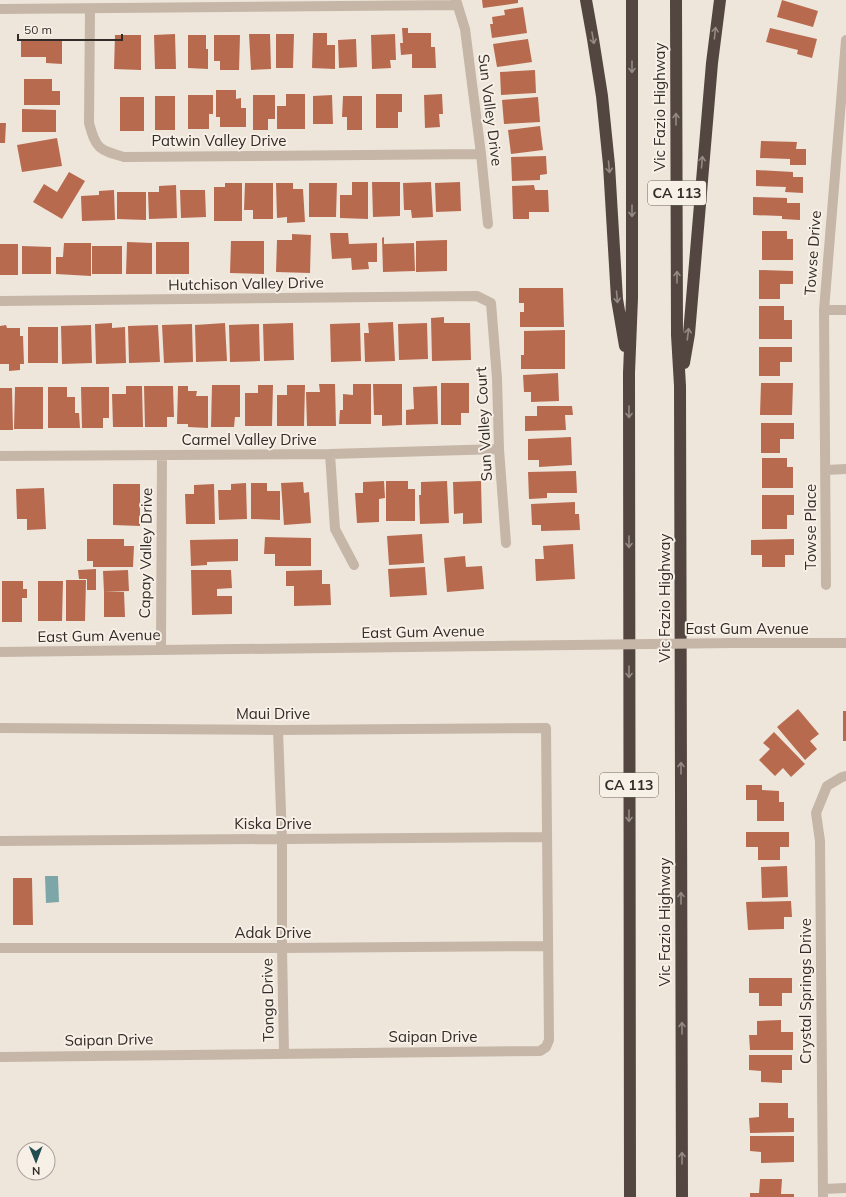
<svg xmlns="http://www.w3.org/2000/svg" width="846" height="1197" viewBox="0 0 846 1197" font-family="Mulish,sans-serif">
<rect width="100%" height="100%" fill="#efe6db"/>
<path fill="#7da6a8" d="M45,876H58L59,902L46,903Z"/>
<path fill="#b86a4f" d="M482,0H518V3L483,8Z
M782,0L818,11L813,27L777,17Z
M523,7L527,33L492,38L490,24H493L492,17L505,15L504,10Z
M402,28H408V33H431V47H435L436,68H412V54L401,55L400,43H403Z
M770,28L817,39L812,58L797,54L798,50L766,42Z
M313,33H327V45H335V69L312,68Z
M175,34L176,69H155L154,35Z
M249,34H270L271,69L251,70Z
M276,34H294L293,68H276Z
M395,34L396,60H390L391,68L372,69L371,35Z
M115,35H141V70L114,69Z
M188,35H206V49H208V69L188,68Z
M214,35H240L239,70H220V61H214Z
M21,39H62V64L46,63V57H21Z
M356,39L357,67L339,68L338,40Z
M528,39L532,62L497,67L493,44Z
M535,70L536,93L501,95L500,72Z
M24,79H52V91H60V105H24Z
M216,90H236V99L241,98V108H246V127H220V117H216Z
M286,94H305V129H277V106H286Z
M376,94H402V112H398V128H376Z
M442,94L443,114H439L440,127L425,128L424,95Z
M188,95H213V114H209V129H188Z
M253,95H275V119H268V130H253Z
M332,95L333,124H313V96Z
M155,96H175V130H155Z
M343,96H362V130H347V117H342Z
M120,97H144V131H120Z
M538,97L540,122L504,124L502,100Z
M22,109L56,110V132H22Z
M0,123H6L5,143H0Z
M540,126L543,150L511,154L508,130Z
M57,138L62,166L22,172L17,145Z
M761,141L797,142L796,149H806V165H790V159L760,158Z
M546,156L547,174L540,175V180L512,181L511,157Z
M756,170L793,172V177H803V193L785,192L786,187L756,186Z
M69,172L85,181L62,219L33,202L44,184L57,192Z
M352,182H368V219L340,218V195H352Z
M372,182H400V216L373,217Z
M431,182L433,217L412,218L411,210H404L403,183Z
M460,182L461,211L436,212L435,183Z
M225,183H242V221H214V187H225Z
M245,183H273V219H253V210H244Z
M276,183H293V189H303L305,222L287,223V217L277,218Z
M309,183H337L336,217H309Z
M176,185L177,218L149,219L148,192H159V186Z
M534,185L535,190H548L549,212H529V219H513L512,186Z
M114,190L115,220L82,221L81,196L99,195V191Z
M180,190H205L206,217L181,218Z
M117,192H146V220L117,219Z
M753,197L787,198V203H800V220L782,219V216L753,215Z
M762,231H787V239H793V260H762Z
M330,233H348L349,244L377,243V262H368L369,269L352,270L351,258L332,259Z
M292,234L311,235L310,273L276,272L277,240H292Z
M384,237V244L414,243L415,271L383,272L382,238Z
M447,240V271L416,272V241Z
M231,241H264V274L230,273Z
M127,242L152,243V274H126Z
M156,242H189V274H156Z
M64,243H91V276L56,274V257H63Z
M0,244H18V275H0Z
M22,246L51,247V274H22Z
M92,246H122V274H92Z
M759,270L793,271V284H780V299H759Z
M519,288H563L564,327H520V312H524V303H519Z
M759,306H784V320H792V339H759Z
M444,317V323H470L471,360L432,361L431,318Z
M393,322L395,361L365,362L364,333H369L368,323Z
M112,323V328L125,327L126,363L96,364L95,324Z
M225,323L227,361L196,362L195,325Z
M293,323L294,360L264,361L263,324Z
M360,323L361,361L331,362L330,324Z
M427,323L428,359L399,360L398,324Z
M192,324L193,362L164,363L162,325Z
M259,324L260,361L230,362L229,325Z
M6,325L7,328H20V336H23L24,364H20V370L9,371V364H0V326Z
M91,325L92,363L62,364L61,326Z
M158,325L160,362L129,363L128,326Z
M28,327H58V363H28Z
M565,330V369H521V355H524V331Z
M759,347H792V362H780V376H759Z
M558,373L559,401L531,402V392H524L523,375Z
M441,383H469V413H461V425H441Z
M761,383H793L792,415H760Z
M319,384H335L336,426H307L306,392H320Z
M353,384H371V424H339L340,410H343V394L353,395Z
M373,384H402V425L382,426V415H374Z
M212,385H240V417H235L234,427H211Z
M258,385H273L272,426H245V393H258Z
M287,385H305L304,426H277V395H287Z
M126,386H142L143,427H113L112,394H126Z
M144,386H173L174,417H167V427H145Z
M178,386H188V391H197L196,396H208V428L188,427V424H177Z
M437,386L438,424L406,425V410L414,409L413,387Z
M15,387H43V429H14Z
M48,387H67V397H75V413H79L80,428H48Z
M81,387H109V418H103V428H82Z
M0,388H12L13,430H0Z
M537,406H572L573,415H565L566,430L525,431V416H537Z
M761,423H794V439H780V453H761Z
M571,437L572,465L539,467V460H528V439Z
M762,458H787V467H793V488H762Z
M576,471L577,493H547V498L529,499L528,472Z
M384,481L385,498L379,499V522L357,523L355,493H363V482Z
M386,481H408V489H415V521H386Z
M447,481L449,523L420,524L419,495H421V482Z
M481,481L482,523L463,524V513L454,514L453,482Z
M303,482L304,493L309,492L311,523L284,525L281,483Z
M246,483L247,519L219,520L218,490H231V484Z
M251,483H267V491H280V520L251,519Z
M113,484H140V526L113,525Z
M214,484L215,524H186L185,494H194V485Z
M44,488L46,529L27,530V519H17L16,489Z
M762,495H794V515H787V529H762Z
M575,502V514H579L580,530L541,531V525H532L531,504Z
M422,534L424,563L389,565L387,536Z
M265,537L311,538V566H275V554H264Z
M87,539H124V546H134L133,567H93V561H87Z
M238,539V561L207,562V565L191,566L190,540Z
M794,539V555H785V567H762V555H751V540Z
M573,544L575,579L536,581L535,559H544L543,546Z
M465,556L466,567L482,566L484,589L447,592L444,558Z
M425,567L427,595L390,597L388,569Z
M96,569V590H87V579H79L78,570Z
M128,570L129,591L104,592L103,571Z
M191,570H231L232,588L217,589V596H232V614L192,615Z
M322,570V584H330L331,605L294,606V586H286V571Z
M66,580H86L85,621H66Z
M2,581H23V589H27V598H22V622H2Z
M38,581H63L62,621H38Z
M104,592H124L125,617H104Z
M798,709L819,734L810,741L817,749L805,760L777,727Z
M843,711H846V741H843Z
M774,732L805,764L791,777L783,768L775,776L759,760L770,749L763,743Z
M746,785H762V790L779,791V802H784V821H757V800H746Z
M746,832H789V847H780V860H758V847H746Z
M787,866L788,897L762,898L761,867Z
M13,878H32L33,925H13Z
M791,901L792,917H784V929L748,930L746,902Z
M749,978H792V993H782V1006H759V993H749Z
M781,1020V1032H793V1050H750L749,1035H757V1021Z
M749,1055H792V1070H782V1083L761,1082V1071L749,1070Z
M759,1103H788V1118H794V1132L750,1133L749,1118L759,1117Z
M750,1136H794V1162L761,1163V1152L750,1151Z
M760,1179H782L781,1194H794V1197H750V1193H759Z"/>
<g fill="none" stroke-linecap="round" stroke-linejoin="round">
<path stroke="#c5b6a8" stroke-width="10" d="M456,0L465,29L481,154L488,224
M0,9L457,5
M90,9L89,123C96,149 99,150 124,157L481,154
M0,301L477,296L491,303L497,378L499,449L506,543
M824,310H846
M330,454L335,529L354,565
M0,456L330,454L499,449
M826,470L846,469
M826,585L824,310L846,40
M733,643H846
M161,650L162,455
M0,652L573,645
M0,728L278,730L546,728L549,1040L546,1047L540,1051L0,1057
M278,730L282,839V948L284,1053
M0,841L546,837
M0,948H282L547,946
M823,1189L846,1188
M823,1197L820,841L816,813L827,786L842,777L846,776"/>
<path stroke="#534640" stroke-width="12" d="M586,0L593,39L602,96L609,165L617,299L625,346
M676,0L677,335L680,386L682,1197
M684,363L689,334L712,63L720,0
M630,1197L629,373L632,298V0"/>
<path stroke="#c5b6a8" stroke-width="10" d="M573,645L733,643"/>
</g>
<defs><path id="oneway-shaft" d="M-6 0H5M1.5-3L5.5 0L1.5 3" fill="none" stroke-width="1.6" stroke-linecap="round" stroke-linejoin="round"/></defs>
<g stroke="#958a83">
<use href="#oneway-shaft" transform="translate(715 33) rotate(-84)"/>
<use href="#oneway-shaft" transform="translate(593 38) rotate(80)"/>
<use href="#oneway-shaft" transform="translate(632 67) rotate(90)"/>
<use href="#oneway-shaft" transform="translate(676 119) rotate(-90)"/>
<use href="#oneway-shaft" transform="translate(702 162) rotate(-85)"/>
<use href="#oneway-shaft" transform="translate(609 167) rotate(85)"/>
<use href="#oneway-shaft" transform="translate(632 211) rotate(90)"/>
<use href="#oneway-shaft" transform="translate(677 277) rotate(-90)"/>
<use href="#oneway-shaft" transform="translate(617 297) rotate(85)"/>
<use href="#oneway-shaft" transform="translate(688 334) rotate(-83)"/>
<use href="#oneway-shaft" transform="translate(629 412) rotate(90)"/>
<use href="#oneway-shaft" transform="translate(629 542) rotate(90)"/>
<use href="#oneway-shaft" transform="translate(629 672) rotate(90)"/>
<use href="#oneway-shaft" transform="translate(681 768) rotate(-90)"/>
<use href="#oneway-shaft" transform="translate(629 816) rotate(90)"/>
<use href="#oneway-shaft" transform="translate(681 898) rotate(-90)"/>
<use href="#oneway-shaft" transform="translate(682 1028) rotate(-90)"/>
<use href="#oneway-shaft" transform="translate(682 1158) rotate(-90)"/>
</g>
<g text-anchor="middle" stroke-width="4" stroke-linejoin="round" paint-order="stroke">
<g fill="#f7f0e7" stroke="#6e6661" stroke-width="1">
<rect x="648" y="181" width="58" height="24" rx="3"/>
<rect x="600" y="773" width="58" height="24" rx="3"/>
</g>
<g font-size="14" font-weight="bold" fill="#332b28">
<text x="677" y="198">CA 113</text>
<text x="629" y="790">CA 113</text>
</g>
<g font-size="15" fill="#332b28" stroke="#f7f0e7">
<text transform="translate(660 107) rotate(-90)" y="5">Vic Fazio Highway</text>
<text transform="translate(490 110) rotate(83)" y="5">Sun Valley Drive</text>
<text x="219" y="146">Patwin Valley Drive</text>
<text transform="translate(813 253) rotate(-86)" y="5">Towse Drive</text>
<text transform="translate(246 284) rotate(-1)" y="5">Hutchison Valley Drive</text>
<text transform="translate(484 424) rotate(-93)" y="5">Sun Valley Court</text>
<text x="249" y="445">Carmel Valley Drive</text>
<text transform="translate(811 527) rotate(-90)" y="5">Towse Place</text>
<text transform="translate(146 553) rotate(-89)" y="5">Capay Valley Drive</text>
<text transform="translate(665 598) rotate(-90)" y="5">Vic Fazio Highway</text>
<text x="747" y="634">East Gum Avenue</text>
<text transform="translate(423 632) rotate(-1)" y="5">East Gum Avenue</text>
<text transform="translate(99 636) rotate(-1)" y="5">East Gum Avenue</text>
<text x="273" y="719">Maui Drive</text>
<text x="273" y="829">Kiska Drive</text>
<text transform="translate(665 922) rotate(-90)" y="5">Vic Fazio Highway</text>
<text x="273" y="938">Adak Drive</text>
<text transform="translate(806 991) rotate(-90)" y="5">Crystal Springs Drive</text>
<text transform="translate(268 1000) rotate(-91)" y="5">Tonga Drive</text>
<text x="433" y="1042">Saipan Drive</text>
<text transform="translate(109 1040) rotate(-1)" y="5">Saipan Drive</text>
</g>
</g>
<g transform="translate(36 1161) rotate(179)"><circle r="19" fill="#f7f0e7" stroke="#a9a19b"/>
<path d="M0-3L7 15L0 10L-7 15Z" fill="#224c50"/>
<text y="-6" font-size="11" font-weight="bold" text-anchor="middle" fill="#332b28">N</text>
</g>
<path d="M18 34v6h104v-6" fill="none" stroke="#332b28" stroke-width="2"/>
<text x="24" y="34" font-size="12" fill="#332b28" stroke="#f7f0e7" stroke-width="3" paint-order="stroke">50 m</text>
</svg>
